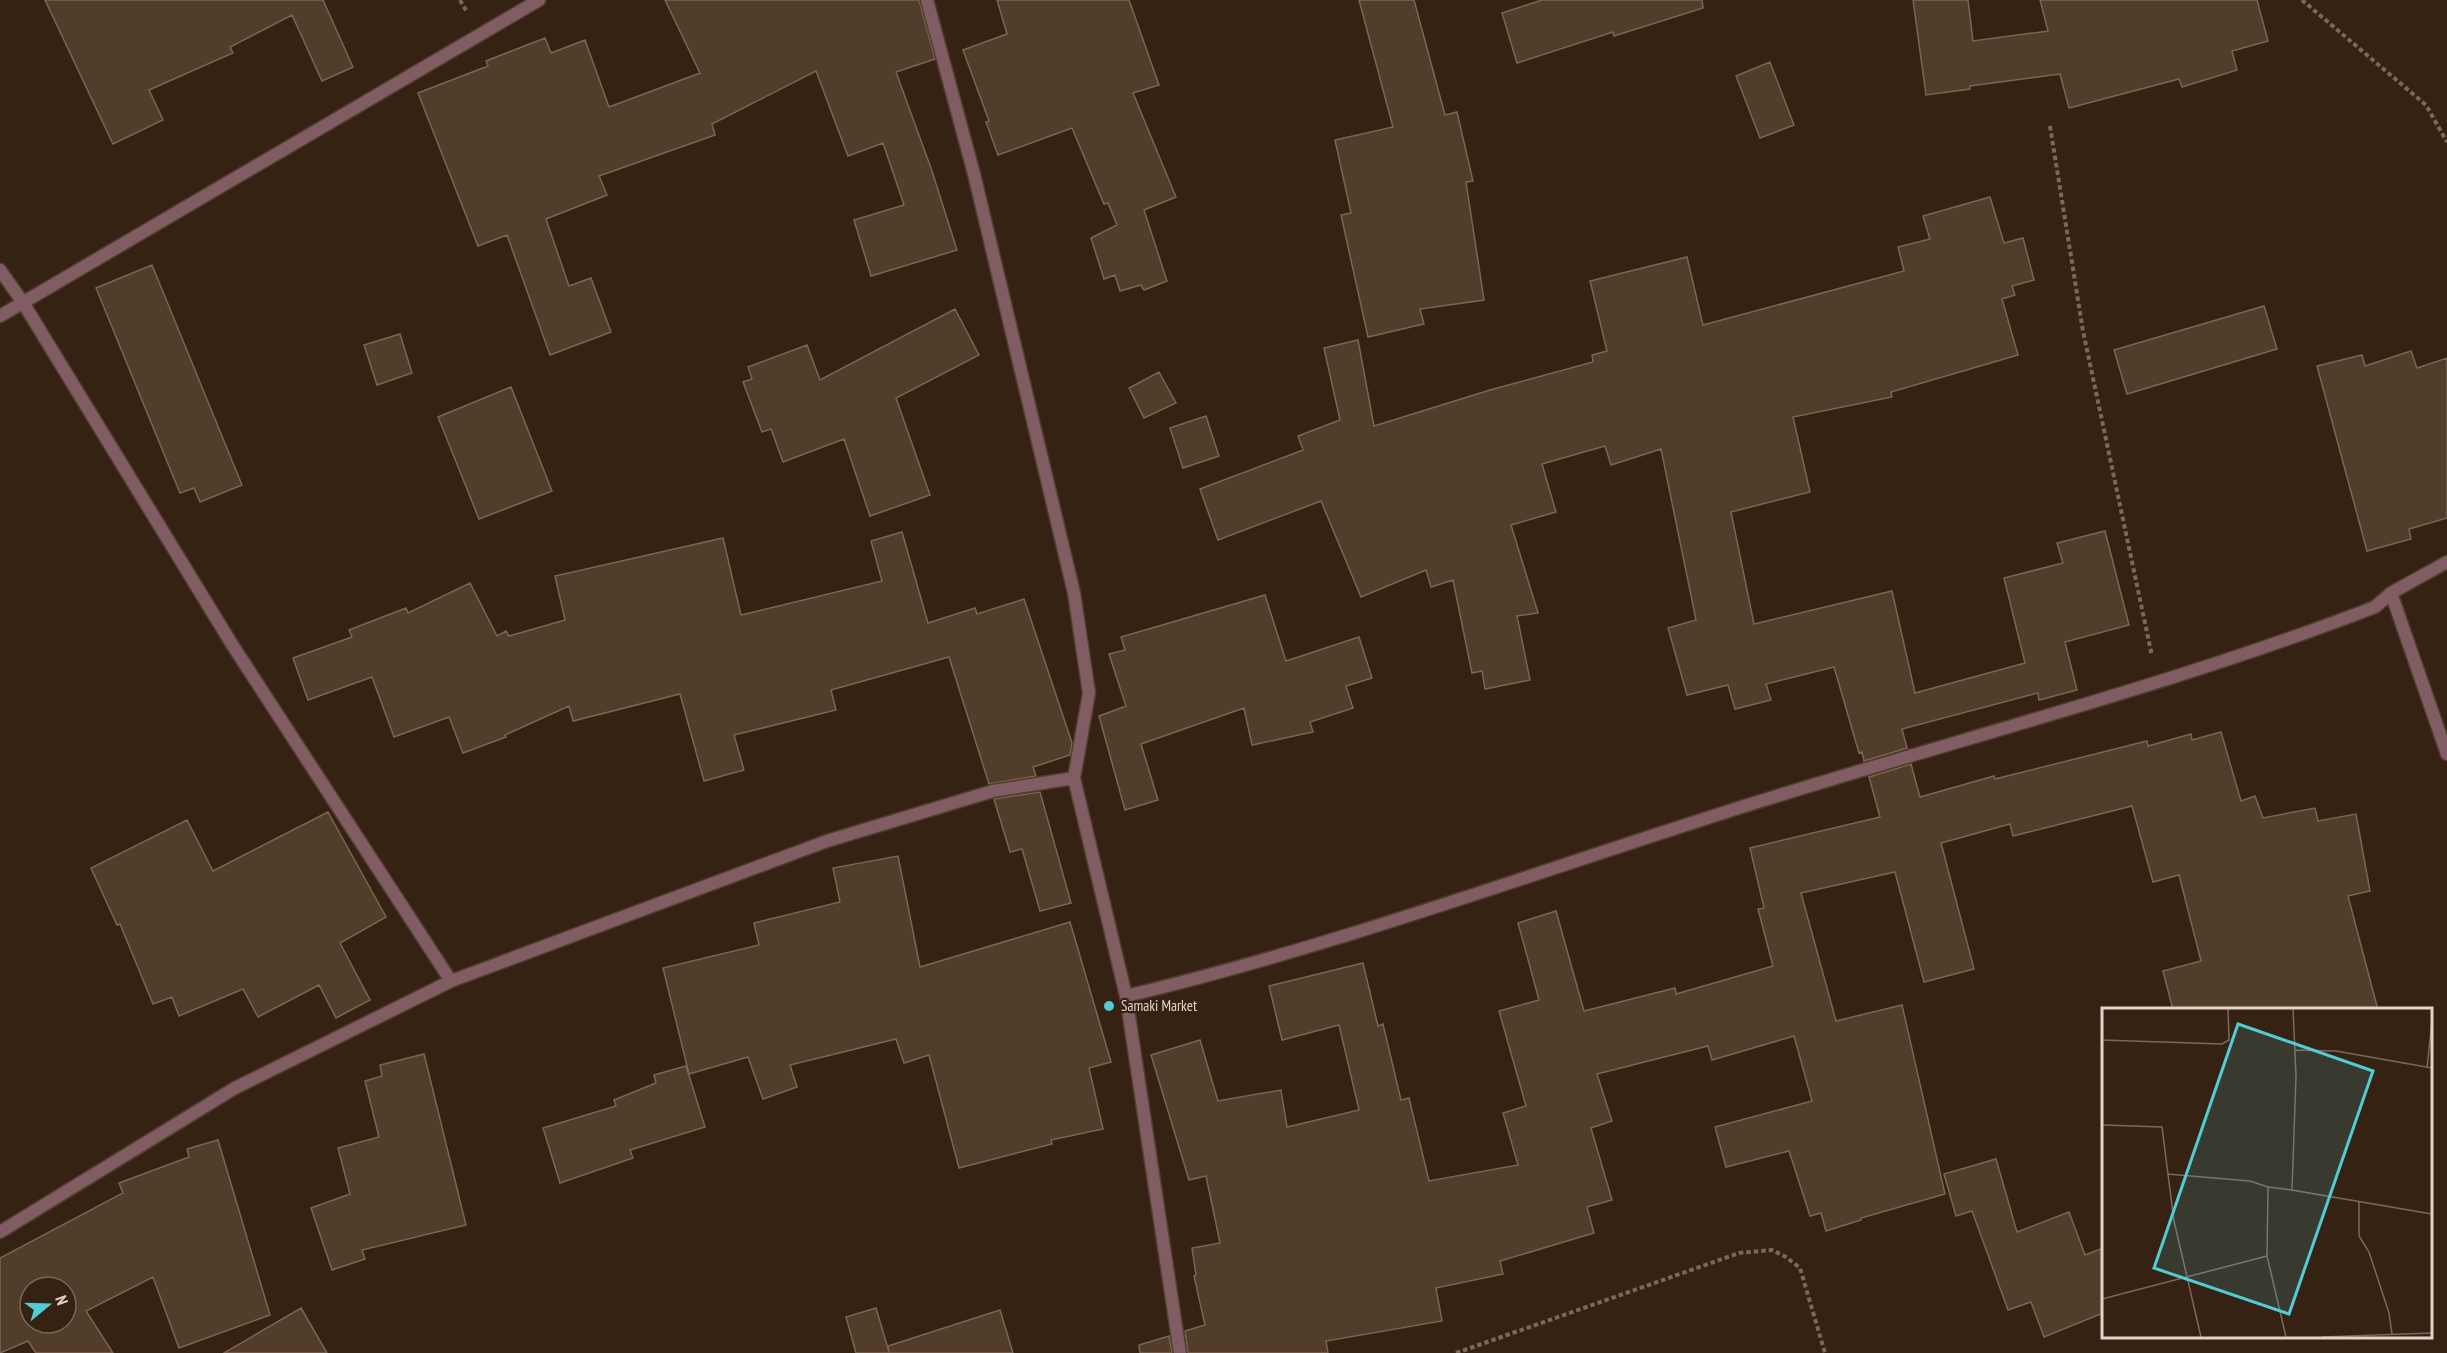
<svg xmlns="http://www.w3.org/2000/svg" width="2447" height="1353" viewBox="0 0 2447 1353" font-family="'PT Sans Narrow',sans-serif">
<rect width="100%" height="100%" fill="#362212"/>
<path fill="#523d2b" stroke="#7c6552" stroke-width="1.5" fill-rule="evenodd" d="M45,0H323L353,67L322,81L292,15L230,47L233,53L149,90L163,120L113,144Z
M665,0H919L935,59L896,72L932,171L957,250L871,276L854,220L904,205L883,143L848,156L816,71L712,124L715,135L599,176L607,195L546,219L569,286L591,278L611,332L550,355L507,235L478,246L418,93L488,66L486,61L545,38L551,53L585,40L609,107L700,73Z
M997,0H1129L1159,85L1133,93L1176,197L1144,210L1167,281L1144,290L1141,285L1120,291L1115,275L1104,279L1091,238L1117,225L1108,203L1104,204L1072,128L998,155L986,122L989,121L963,50L1007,34Z
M1359,0H1414L1445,115L1457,112L1473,181L1466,182L1484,300L1420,309L1424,324L1368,337L1341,215L1351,213L1335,140L1393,127Z
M1542,0H1702L1703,8L1614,36L1613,32L1517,63L1502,13Z
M1913,0H1968L1973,41L2048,31L2040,0H2257L2268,41L2232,51L2237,70L2182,87L2179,79L2069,108L2060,74L1970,86V89L1926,95Z
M1770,62L1794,125L1760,138L1736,76Z
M1990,197L2004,243L2023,238L2034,280L2012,286L2015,295L2002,299L2018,355L1891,392L1892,397L1793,417L1810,492L1731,512L1754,624L1892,591L1915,693L2025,663L2004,578L2063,563L2057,543L2105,531L2129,625L2065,642L2077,690L2039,700L2038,693L1902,729L1907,748L1864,761L1862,752L1859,753L1834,667L1766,684L1771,700L1735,709L1728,685L1687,695L1668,628L1696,620L1661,449L1611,465L1605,446L1542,464L1556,512L1511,525L1538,613L1517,616L1530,680L1485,689L1482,671L1472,673L1453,580L1431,587L1426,570L1361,597L1321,501L1218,540L1200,489L1303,450L1298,436L1340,420L1324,348L1358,340L1374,426L1490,390L1593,362L1592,355L1607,351L1590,281L1687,257L1703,325L1904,271L1898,247L1930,239L1923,216Z
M152,265L242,485L200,502L194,488L180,493L96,288Z
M2264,306L2277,349L2127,394L2114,350Z
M955,309L979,355L896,398L930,495L870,516L844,439L783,462L771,429L762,432L743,382L752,379L748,367L807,345L820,380Z
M400,334L412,373L377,385L364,345Z
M2411,351L2417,368L2447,358V518L2409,529L2411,539L2367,551L2317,366L2362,355L2365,366Z
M1159,372L1176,403L1144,418L1129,388Z
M511,387L552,491L479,519L438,417Z
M1206,416L1219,456L1183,468L1170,428Z
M902,532L928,623L975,608L977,614L1024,599L1072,743L1070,755L1033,767L1036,776L989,784L949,657L831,690L836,710L734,735L744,770L704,781L680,694L573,721L569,706L505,735L506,737L463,753L449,717L394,737L372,677L308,700L293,658L352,637L349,630L406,608L408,613L470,583L497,636L506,631L509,636L565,620L555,576L723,538L741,615L882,581L871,541Z
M1265,595L1286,661L1359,637L1372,678L1346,686L1353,708L1310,722L1313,732L1252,745L1244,708L1141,744L1158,800L1125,810L1099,716L1126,706L1109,654L1125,650L1121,637Z
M2221,732L2241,801L2255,796L2263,818L2315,808L2318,821L2356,814L2370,891L2348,896L2378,1010H2173L2163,971L2201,961L2179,875L2153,882L2132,806L2013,836L2010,824L1941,843L1974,969L1924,982L1895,872L1801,893L1836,1021L1902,1005L1945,1194L1861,1218V1220L1826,1231L1821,1213L1810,1216L1789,1151L1726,1167L1715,1127L1812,1101L1794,1036L1712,1060L1708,1046L1597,1074L1612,1121L1591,1128L1612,1200L1587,1207L1594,1233L1500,1261L1503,1274L1436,1288L1442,1321L1326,1341L1328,1353H1188L1185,1331L1205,1325L1194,1276L1196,1275L1192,1248L1220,1243L1206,1176L1189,1180L1151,1055L1200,1040L1218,1101L1281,1090L1287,1127L1359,1110L1339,1025L1282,1040L1269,986L1363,963L1378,1026L1383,1024L1401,1100L1409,1098L1429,1181L1518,1165L1503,1113L1526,1106L1499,1011L1539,1000L1518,923L1556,911L1584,1011L1675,988L1676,994L1773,966L1758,909L1764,908L1750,848L1880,817L1869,777L1911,764L1920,797L1994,776L1995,779L2147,741L2148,746L2191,734L2192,740Z
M1040,792L1071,903L1040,911L1022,849L1010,852L994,799Z
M328,812L386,917L340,943L370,1000L336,1018L319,985L258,1017L243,989L179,1016L172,997L153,1004L120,924L117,925L91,868L187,820L213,871Z
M898,856L920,967L1070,922L1111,1062L1089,1068L1103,1129L1051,1140L1052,1144L959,1168L929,1055L904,1063L896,1039L790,1065L797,1087L763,1099L748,1057L689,1074L663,968L759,945L754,923L840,902L833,868Z
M424,1054L466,1225L362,1250L365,1259L332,1270L311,1208L350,1194L338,1148L379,1137L365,1081L382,1076L380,1065Z
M686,1066L705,1127L630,1150L633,1158L560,1183L543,1128L616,1106L614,1100L656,1083L654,1075Z
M218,1140L270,1315L179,1348L153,1277L86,1311L113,1353H36L28,1341L0,1353V1258L123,1193L119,1183L189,1157L187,1149ZM30,1287H66V1323H30Z
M1996,1159L2017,1232L2069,1212L2085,1255L2103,1248V1313L2044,1337L2031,1302L2008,1310L1972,1211L1956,1216L1944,1174Z
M301,1308L327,1353H224Z
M876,1308L889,1352L888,1346L1000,1310L1013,1353H856L846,1317Z
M1169,1336L1172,1353H1140L1139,1345Z"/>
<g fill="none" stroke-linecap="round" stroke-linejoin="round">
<defs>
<path id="street" d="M0,270L22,301L233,646L451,981
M0,316L539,0
M2391,593L2447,754
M1074,778L1126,996
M0,1232L235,1088L451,981L827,841L993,791L1074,778L1089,693L1074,593L974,174L927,0
M1180,1353L1126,996C1337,946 1541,870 1748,805C1957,739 2170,686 2375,607L2391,593L2447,562"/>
</defs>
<use href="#street" stroke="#513e2f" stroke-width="15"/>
<path stroke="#7a685a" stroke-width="4" stroke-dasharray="4.5 3" stroke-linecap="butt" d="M460,0L467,12
M2302,0L2426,105L2447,142
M2050,126L2083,331L2152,656
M1456,1353L1739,1253L1772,1250L1786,1257L1800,1268L1825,1353"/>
<use href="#street" stroke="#815c63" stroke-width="12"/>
</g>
<circle fill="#51ccd4" stroke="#362212" stroke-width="2" cx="1109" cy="1006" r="6"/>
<g text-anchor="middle" stroke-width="4.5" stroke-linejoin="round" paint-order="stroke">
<g font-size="15" fill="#e1d3c9" stroke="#362212" text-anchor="start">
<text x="1121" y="1011">Samaki Market</text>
</g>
</g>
<g transform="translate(2102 1008)">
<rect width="330" height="330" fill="#362212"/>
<path fill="none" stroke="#7a695b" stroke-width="1.5" d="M191,1L194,68L190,182L330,206M0,32L120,36L127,32L126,1M193,42L234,43L330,60M325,60L330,13M0,117L60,119L72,213L99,329M65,166L148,173L166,179L165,248L184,329M166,179L190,182M257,193V228L267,244L287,305L290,326M0,291L165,248M220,329L330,325"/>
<path fill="#51ccd4" fill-opacity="0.15" stroke="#51ccd4" stroke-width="3" d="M136,16L271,63L187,306L52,260Z"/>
<rect width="330" height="330" fill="none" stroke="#e1d3c9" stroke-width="3"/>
</g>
<g transform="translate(48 1305) rotate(71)"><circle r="28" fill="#362212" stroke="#7a695b" stroke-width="1.5"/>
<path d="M0-4.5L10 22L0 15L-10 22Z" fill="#51ccd4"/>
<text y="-9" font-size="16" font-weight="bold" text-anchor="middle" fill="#e1d3c9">N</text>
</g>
</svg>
